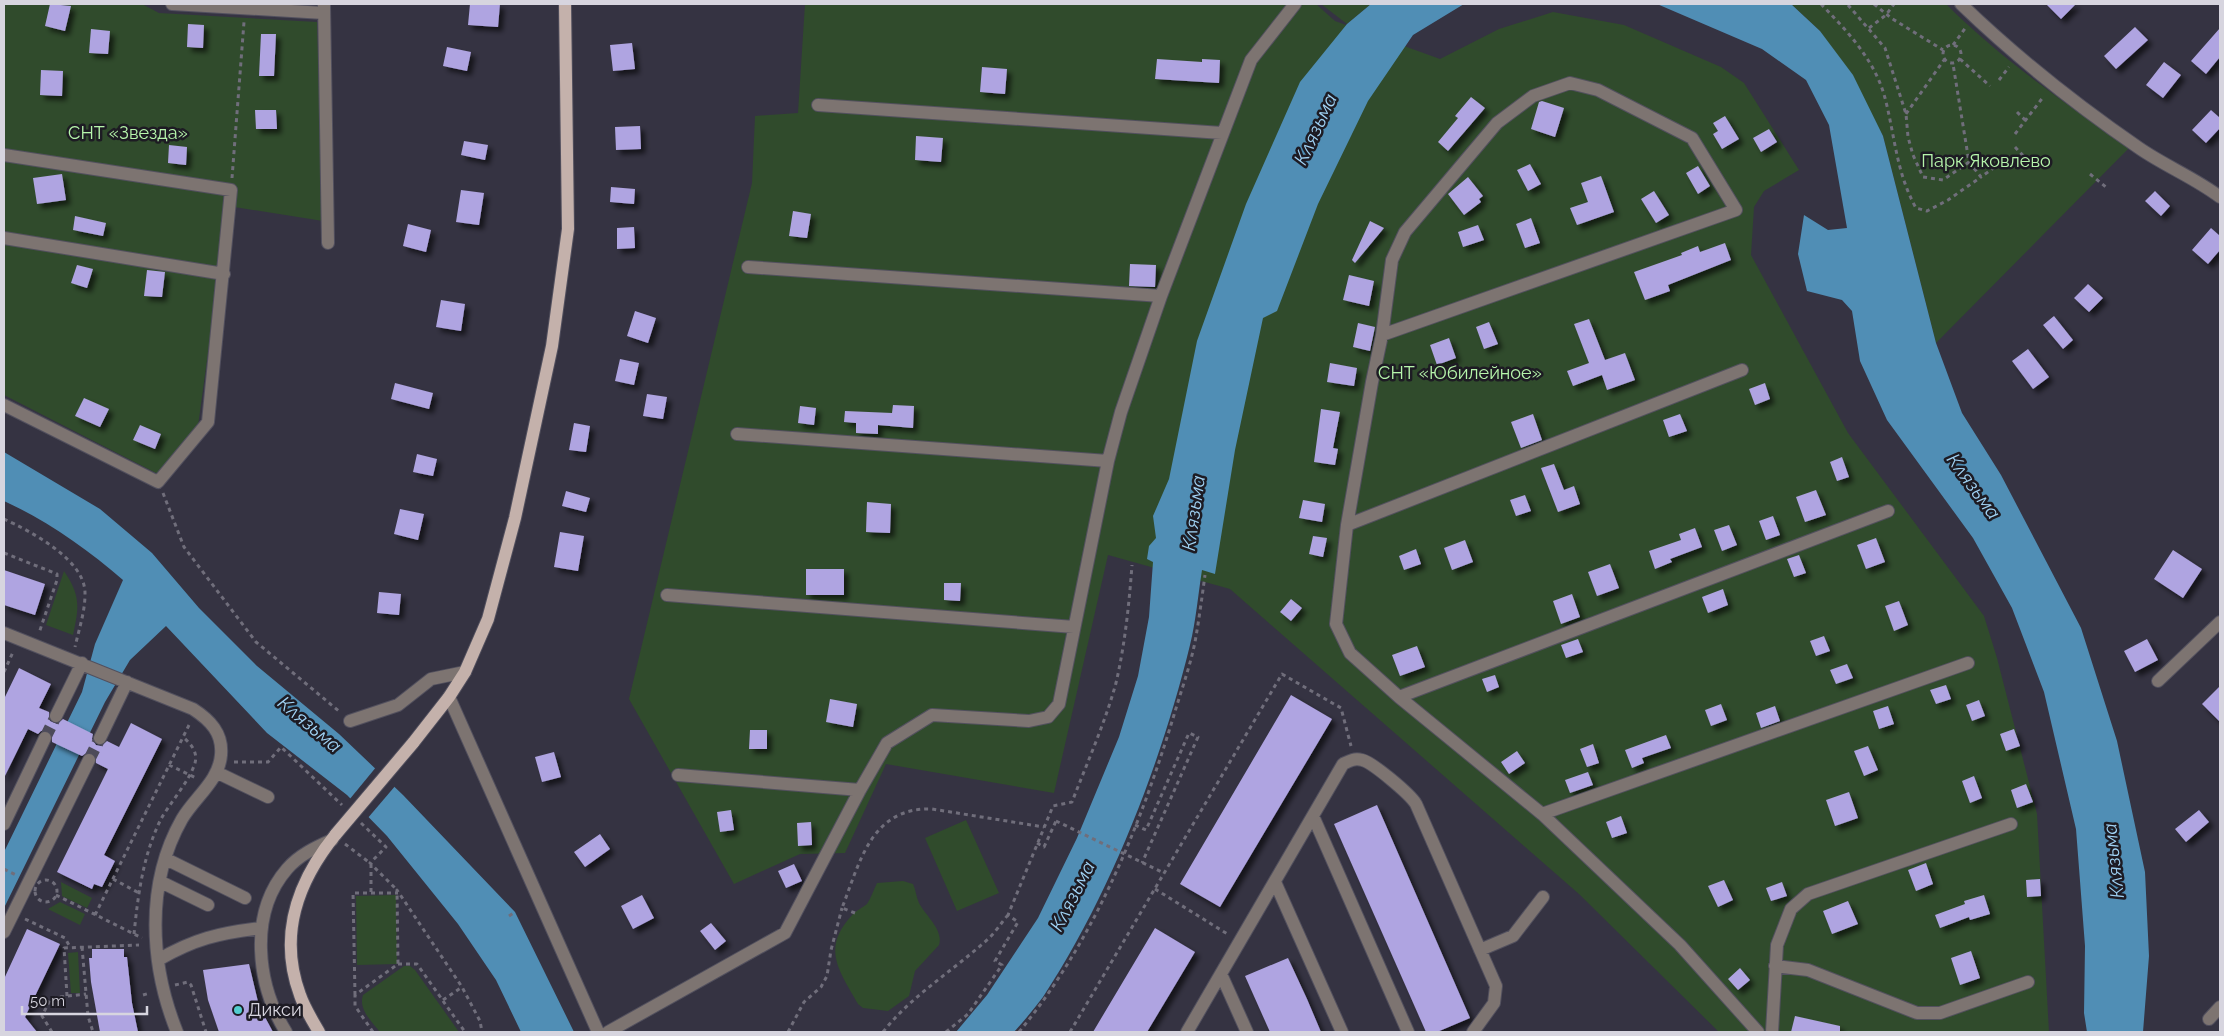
<svg xmlns="http://www.w3.org/2000/svg" width="2224" height="1036" viewBox="0 0 2224 1036" font-family="Raleway,sans-serif">
<defs>
<filter id="shadow"><feDropShadow dx="4.5" dy="4.5" stdDeviation="2.5" flood-color="#0009"/></filter>
</defs>
<rect width="100%" height="100%" fill="#353342"/>
<path fill="#304b2c" d="M4,4H142L159,13L317,22L323,221L228,206L198,426L158,474L4,395Z
M805,4H1316L1335,21L1440,59L1499,29L1553,12L1624,25L1721,67L1744,83L1799,170L1764,191L1754,207L1751,255L1848,433L1984,616L1997,658L2037,814L2049,1032H1719L1579,894L1230,589L1108,555L1054,793L886,764L845,853L800,854L734,884L629,699L752,183L755,116L798,113Z
M1321,4H1371L1347,24Z
M1791,4H1946C2001,59 2065,103 2129,148L1936,343L1883,136L1820,31Z
M64,571C81,596 79,607 73,635L46,625Z
M966,820L999,893L957,911L925,838Z
M903,881L913,884C916,890 916,897 919,903C925,915 944,930 939,945L915,971L909,996L888,1011L863,1008L858,1004C839,970 820,948 854,913C858,910 863,907 867,904C871,898 874,889 877,883Z
M61,882L92,898L87,908L62,896Z
M396,895L397,964L357,965L356,896Z
M60,902L85,914L80,925L48,909Z
M78,952L80,993H71L68,953Z
M404,966H410L415,970L459,1032H380C372,1022 358,1009 363,995Z"/>
<path fill="#508eb5" d="M1371,4H1464L1413,35L1368,101L1318,204L1277,311L1263,318L1235,450L1215,574L1202,570C1198,595 1196,621 1190,645C1161,764 1110,895 1043,997C1034,1009 1024,1021 1014,1032H956L987,995L1038,918L1077,838L1119,737L1138,676L1149,617L1153,562L1147,559L1149,546L1156,538L1153,516L1169,479L1197,341L1246,204L1300,82L1347,24Z
M1657,4H1791L1820,31L1853,75L1883,136L1936,343L1962,413L2001,475L2081,628L2117,741L2145,872L2149,956L2143,1032H2087L2084,1013L2085,946L2076,829L2044,692L2012,608L1973,538L1887,420L1860,361L1852,311L1842,300L1807,291L1798,254L1804,215L1828,230L1847,228L1829,125L1806,80L1762,49Z
M4,452L100,509L152,553L199,608L257,666L339,734L403,795L515,912L574,1032H521L496,980L458,924L387,836L347,795L267,733L166,626L130,660L105,702L4,908V852L82,692L95,644L123,580C87,549 48,521 4,501Z"/>
<path fill="#353342" d="M377,766L396,785L367,819L349,800Z"/>
<path fill="#afa4e1" filter="url(#shadow)" d="M50,4L71,6L65,31L45,26Z
M470,4H500L498,27L468,25Z
M2046,4H2076L2061,19Z
M188,24L204,25L203,48L187,47Z
M2135,27L2148,40L2116,69L2104,56Z
M2220,28V57L2206,74L2191,61Z
M91,29L110,31L108,54L89,53Z
M261,34H276L274,76H259Z
M632,43L635,69L613,71L610,45Z
M447,47L471,52L467,71L443,66Z
M1157,59L1202,62V59L1220,60L1219,83L1155,79Z
M2164,62L2181,75L2163,98L2146,85Z
M982,67L1007,69L1005,94L980,92Z
M41,70L63,71L62,96L40,95Z
M1471,97L1485,108L1448,151L1438,142L1458,118L1455,116Z
M1542,101L1564,108L1555,137L1531,129L1539,102Z
M255,110H276L277,129H256Z
M2211,110L2220,118V128L2206,143L2192,130Z
M1725,116L1739,139L1722,149L1713,134L1718,131L1713,123Z
M640,126L641,149L616,150L615,127Z
M1769,129L1777,142L1761,152L1753,138Z
M916,136L943,138L941,162L915,160Z
M464,141L488,145L485,160L461,155Z
M169,145L187,147L186,165L168,163Z
M1530,164L1541,184L1528,191L1517,170Z
M1698,166L1710,186L1698,194L1686,173Z
M62,174L66,200L37,204L33,178Z
M1601,176L1614,212L1577,225L1570,208L1588,202L1581,183Z
M1468,177L1483,196L1479,199L1481,202L1464,215L1448,194Z
M611,187L635,189L634,204L610,202Z
M461,190L484,193L479,225L456,222Z
M1654,191L1669,215L1656,223L1641,199Z
M2155,191L2170,206L2161,216L2145,201Z
M793,211L811,214L807,238L789,236Z
M75,216L106,223L103,236L73,230Z
M1531,218L1540,243L1525,248L1516,224Z
M1370,221L1384,228L1355,263L1352,260Z
M408,224L431,230L426,252L403,246Z
M1478,225L1484,240L1463,247L1458,232Z
M634,227L635,248L617,249V228Z
M2211,228L2220,236V250L2208,264L2192,250Z
M1725,243L1731,260L1668,285L1670,291L1645,300L1634,272L1682,255L1681,253L1698,246L1700,252Z
M1130,264L1156,265L1155,287L1129,286Z
M77,265L93,269L87,288L71,283Z
M147,270L165,272L162,297L144,296Z
M1349,275L1374,281L1369,306L1343,300Z
M2088,284L2103,298L2089,312L2074,298Z
M441,300L465,304L461,331L436,327Z
M635,311L656,318L648,343L627,336Z
M2054,316L2073,340L2063,349L2043,325Z
M1589,319L1605,360L1625,353L1635,380L1607,390L1602,375L1573,386L1567,371L1589,363L1574,324Z
M1489,322L1498,344L1484,349L1476,327Z
M1358,323L1375,327L1370,351L1353,347Z
M1449,338L1456,358L1437,365L1430,345Z
M2028,349L2049,377L2033,389L2012,361Z
M620,359L639,363L634,385L615,381Z
M1330,363L1357,368L1354,386L1327,382Z
M395,383L433,393L429,409L391,399Z
M1765,383L1770,399L1755,405L1749,389Z
M647,394L667,397L663,419L643,416Z
M84,398L109,409L100,427L75,416Z
M893,405L914,406L913,428L878,425V434L856,433V423L844,422L845,411L892,413Z
M800,406L816,408L814,425L798,423Z
M1321,409L1340,412L1333,448L1338,449L1335,465L1314,462Z
M1533,414L1542,440L1521,448L1511,422Z
M1680,414L1687,431L1669,437L1663,420Z
M574,423L590,426L586,452L569,450Z
M140,425L161,434L155,449L133,440Z
M417,454L437,459L433,476L413,472Z
M1842,457L1849,477L1837,481L1830,462Z
M1554,464L1564,490L1574,486L1580,504L1558,512L1541,468Z
M1816,490L1826,515L1805,522L1796,497Z
M566,491L590,498L586,512L562,506Z
M1525,495L1531,511L1516,516L1510,500Z
M1303,500L1325,504L1322,522L1299,518Z
M867,502L891,504L890,533L866,532Z
M400,509L424,514L418,540L394,534Z
M1773,516L1780,535L1766,540L1759,521Z
M1729,525L1737,545L1722,551L1714,530Z
M1695,528L1702,547L1670,559L1672,562L1655,569L1649,551L1681,540L1679,534Z
M560,532L584,536L578,571L554,567Z
M1313,536L1327,538L1323,557L1309,554Z
M1876,538L1885,562L1866,569L1857,545Z
M1465,540L1473,562L1452,570L1444,548Z
M1416,549L1421,564L1404,570L1399,556Z
M2173,550L2202,569L2183,598L2154,579Z
M1799,555L1806,573L1794,577L1787,559Z
M1610,564L1619,588L1597,596L1588,572Z
M806,569H844V595H806Z
M4,570L45,584L35,615L4,605Z
M944,583H961L960,601L944,600Z
M1723,589L1728,605L1708,613L1702,597Z
M379,592L401,594L399,615L377,613Z
M1572,594L1580,617L1561,624L1553,601Z
M1291,599L1302,608L1291,621L1280,612Z
M1899,601L1908,625L1894,631L1885,606Z
M1824,636L1830,651L1816,656L1810,641Z
M1578,639L1583,652L1566,658L1561,645Z
M2147,639L2158,660L2135,672L2124,651Z
M1417,646L1425,667L1400,676L1392,655Z
M1847,664L1853,678L1836,684L1830,670Z
M19,668L51,684L39,708L49,712L50,721L57,724L63,719L93,734L92,739L96,745L101,746L107,741L119,747L131,723L162,739L104,855L115,861L102,887L94,884L92,889L57,872L108,769L96,763L95,755L88,752L82,756L52,742V734L48,731H41L38,734L28,729L4,778V699Z
M1495,675L1499,687L1487,692L1482,679Z
M1946,685L1951,699L1936,704L1930,690Z
M2220,686V722L2202,704Z
M1291,695L1332,719L1220,907L1180,884Z
M830,699L857,704L853,727L826,722Z
M1979,700L1985,716L1972,721L1966,705Z
M1721,704L1727,720L1711,726L1705,710Z
M1775,706L1780,721L1761,728L1756,713Z
M1888,706L1894,724L1879,729L1873,711Z
M2014,729L2020,746L2006,751L2000,734Z
M750,730H767V749H749Z
M1666,735L1671,748L1642,758L1644,763L1632,768L1625,750Z
M1593,744L1599,763L1587,767L1580,749Z
M1868,746L1878,770L1864,776L1854,751Z
M1517,751L1525,763L1509,774L1501,762Z
M554,752L561,777L542,782L535,757Z
M1588,772L1593,785L1570,793L1565,780Z
M1974,776L1982,798L1970,803L1962,781Z
M2026,784L2033,802L2017,808L2011,790Z
M1849,792L1858,818L1835,826L1826,800Z
M1377,805L1470,1018L1437,1032H1426L1334,824Z
M731,810L734,830L720,832L717,812Z
M2199,810L2209,822L2186,842L2175,829Z
M1621,816L1627,833L1612,838L1606,822Z
M811,822L812,845L798,846L797,823Z
M600,834L610,849L585,867L574,852Z
M1926,863L1933,884L1916,891L1908,870Z
M794,864L802,881L786,888L778,871Z
M2040,879L2041,896L2027,897L2026,880Z
M1724,880L1733,900L1718,907L1708,886Z
M1782,882L1787,896L1771,901L1766,888Z
M642,895L654,918L633,929L621,906Z
M1984,895L1990,914L1970,920L1969,917L1940,928L1935,915L1965,904L1964,901Z
M1848,901L1858,924L1832,934L1823,911Z
M711,923L726,941L715,950L700,931Z
M1155,928L1195,952L1147,1032H1093Z
M27,929L60,944L25,1017L37,1032H4V979Z
M92,949H124V957H127L132,1003L138,1032H100L91,982L89,958H92Z
M1971,951L1980,978L1960,985L1951,958Z
M1288,958L1307,999L1321,1032H1270L1245,976Z
M249,964L259,1006L273,1032H219L208,1000L203,970Z
M1740,968L1750,980L1738,990L1728,979Z
M1795,1016L1840,1026V1032H1791Z"/>
<g fill="none" stroke-linecap="round" stroke-linejoin="round">
<path stroke="#4d4b5a" stroke-width="12" stroke-dasharray="12 6" stroke-linecap="butt" d="M45,738L56,716
M89,760L100,738"/>
<defs>
<path id="minor" d="M172,4L324,13
M324,4L328,243
M1961,4C2016,57 2075,104 2139,148C2165,166 2195,178 2220,197
M818,105L1222,133
M4,155L231,190L208,422L158,482L4,405
M4,238L224,274
M748,267L1161,296
M1382,335L1736,210L1692,138L1598,90L1570,83L1533,96L1497,123L1405,232L1392,260L1382,335L1372,382L1347,525L1336,624L1350,653L1399,697L1542,814L1680,945L1758,1032
M737,434L1108,461
M1347,525L1742,370
M667,595L1074,627
M4,633L193,709C210,720 223,733 221,755C219,781 195,797 182,819C145,884 150,965 177,1032
M2158,681L2220,622
M449,697L598,1032
M1399,697L1888,511
M56,716L82,663
M350,721L398,705L431,679L465,672
M100,738L127,682
M216,772L268,797
M678,775L860,790
M1542,814L1968,663
M1313,816L1408,1032
M4,824L45,738
M166,859L245,898
M161,882L208,905
M1275,882L1342,1032
M4,932L89,760
M1480,950L1513,936L1543,897
M158,960C194,939 219,933 261,928
M1775,966L1808,970L1917,1013H1940L2028,982
M1221,974L1247,1032
M2209,1019L2220,1007
M286,1032C257,985 248,914 287,869C299,855 316,847 332,840
M608,1032L785,933L860,790L887,743L932,715L1029,721L1048,717L1059,704L1108,461L1121,412L1161,296L1251,60L1295,4
M1187,1032L1343,764C1349,761 1354,758 1362,760C1372,762 1410,794 1416,804L1496,986L1494,1003L1473,1032
M1772,1032L1777,945L1791,909L1808,894L2011,824"/>
<path id="major" d="M413,743L449,697L465,672L488,619L515,518L552,346L568,229L565,4
M319,1032C312,1020 304,1007 300,995C278,935 297,882 336,834"/>
</defs>
<use href="#minor" stroke="#52505e" stroke-width="14"/>
<use href="#major" stroke="#52505e" stroke-width="14"/>
<path stroke="#706e7b" stroke-width="3" stroke-dasharray="4 4" stroke-linecap="butt" d="M1821,4C1847,31 1875,60 1885,98C1895,136 1896,172 1916,208L1927,211L1948,200L1981,177
M1874,4L1891,18L1943,50
M1848,5L1885,48L1906,114L1908,137L1913,155L1923,177L1943,180L1969,162L1953,64
M1869,28L1886,15L1894,4
M1943 54a9 9 0 1 1 18 0a9 9 0 1 1-18 0Z
M1953,45L1966,27
M1960,59L1990,86
M1999,80L2009,67
M2017,112L2026,121
M1906,114L1944,60
M2015,134L2044,96
M2015,147L2031,164
M1969,162L1981,177L1999,164
M2090,174L2107,188
M232,178L244,22
M163,493L184,547L256,642L340,712
M4,519C30,531 86,560 85,594C85,612 79,629 75,647
M4,553L57,574V580L39,633
M4,672L13,652
M234,762H268L281,747L342,805
M169,765L196,778
M361,823L386,847L370,863L397,890
M1135,825L1146,830L1189,733L1198,737L1142,863
M1037,843L1044,847L1056,821
M345,844L370,863
M371,864V893
M4,869L18,876
M113,879L139,893
M35 891a11 11 0 1 1 22 0a11 11 0 1 1-22 0Z
M1155,889L1229,935
M56,895L142,938
M855,913L842,908C860,862 871,807 932,809L1044,827
M95,915L190,723
M509,916L515,912
M25,919L65,938L70,947
M134,934C138,895 143,855 161,819C170,803 190,780 195,763C198,752 191,744 183,737
M82,947L88,1016L93,1032
M398,964H417L465,1032
M175,985L188,982L191,985L206,1032
M143,995L150,993
M355,995L353,893H398
M67,996L64,948L139,945
M443,1000L462,987
M52,1032L42,1016L51,998L86,994
M373,1032L355,1006V995L398,964L397,890L462,987L480,1021L482,1032
M788,1032L804,1002L821,987L827,976L831,950L842,908
M883,1032C912,995 953,971 988,939C995,933 1001,923 1008,915
M946,1032L968,1014L1002,965L995,961L1018,922L1008,915L1053,806L1072,802C1087,763 1105,723 1116,683C1125,644 1129,605 1132,565
M1019,1032C1094,941 1140,827 1174,715C1181,691 1190,667 1195,642C1199,620 1202,597 1205,575
M1070,1032L1282,674L1341,708L1351,746"/>
<use href="#minor" stroke="#7d7471" stroke-width="12"/>
<use href="#major" stroke="#c4b1ab" stroke-width="12"/>
<defs>
<path id="major-bridge" d="M336,834L413,743"/>
</defs>
<use href="#major-bridge" stroke="#52505e" stroke-width="14" stroke-linecap="butt"/>
<path stroke="#706e7b" stroke-width="3" stroke-dasharray="4 4" stroke-linecap="butt" d="M1056,821L1164,873"/>
<use href="#major-bridge" stroke="#c4b1ab" stroke-width="12"/>
</g>
<circle fill="#52cdcf" stroke="#1d1b23" stroke-width="2" cx="238" cy="1010" r="5"/>
<g text-anchor="middle" stroke-width="5" stroke-linejoin="round" paint-order="stroke">
<g font-size="18" fill="#b6f5ab" stroke="#1d1b23">
<text x="128" y="139">СНТ «Звезда»</text>
<text x="1986" y="167">Парк Яковлево</text>
<text x="1460" y="379">СНТ «Юбилейное»</text>
</g>
<g font-size="18" fill="#d7d5df" stroke="#1d1b23" text-anchor="start">
<text x="248" y="1016">Дикси</text>
</g>
<g font-size="19" font-style="italic" fill="#a0d2f4" stroke="#1d1b23">
<text transform="translate(1315 129) rotate(-65)" y="7">Клязьма</text>
<text transform="translate(1974 486) rotate(54)" y="7">Клязьма</text>
<text transform="translate(1193 513) rotate(-82)" y="7">Клязьма</text>
<text transform="translate(310 724) rotate(40)" y="7">Клязьма</text>
<text transform="translate(2113 861) rotate(-96)" y="7">Клязьма</text>
<text transform="translate(1072 896) rotate(-63)" y="7">Клязьма</text>
</g>
</g>
<rect width="2224" height="1036" fill="none" stroke="#d7d5df" stroke-width="10"/>
<path d="M22 1006v8h125v-8" fill="none" stroke="#d7d5df" stroke-width="2.5"/>
<text x="30" y="1006" font-size="15" fill="#d7d5df" stroke="#1d1b23" stroke-width="4" paint-order="stroke">50 m</text>
</svg>
